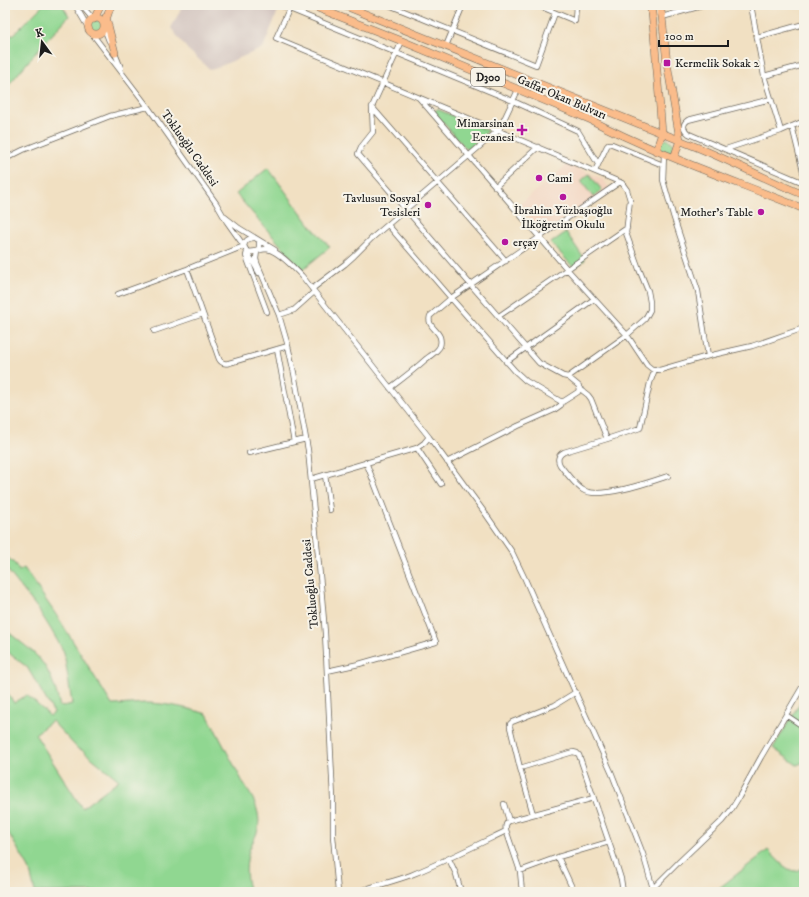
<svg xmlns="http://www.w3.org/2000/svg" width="809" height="897" viewBox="0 0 809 897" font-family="'IM FELL DW Pica',serif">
<rect width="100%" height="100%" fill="#f7f3e8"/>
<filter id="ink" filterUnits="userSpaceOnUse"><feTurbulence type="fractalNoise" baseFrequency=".025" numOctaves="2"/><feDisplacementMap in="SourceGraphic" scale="8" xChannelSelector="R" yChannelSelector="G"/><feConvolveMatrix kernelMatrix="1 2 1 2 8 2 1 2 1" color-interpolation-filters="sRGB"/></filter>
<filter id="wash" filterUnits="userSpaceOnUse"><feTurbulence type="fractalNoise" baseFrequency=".012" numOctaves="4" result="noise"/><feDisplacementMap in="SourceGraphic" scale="16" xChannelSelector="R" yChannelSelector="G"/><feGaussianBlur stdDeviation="0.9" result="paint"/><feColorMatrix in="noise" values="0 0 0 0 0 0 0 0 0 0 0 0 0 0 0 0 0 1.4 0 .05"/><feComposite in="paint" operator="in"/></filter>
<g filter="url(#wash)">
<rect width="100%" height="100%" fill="#f1e0c2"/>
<path fill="#f3d4bf" d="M568,164L603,179L609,188L543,234L519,205Z"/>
<path fill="#cfc0bb" d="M183,5H262L278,11L263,48L211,70L188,50L171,28Z"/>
<path fill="#90d791" stroke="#567a56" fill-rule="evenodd" d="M43,5H62L69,16L38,50L6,88L5,87V36L13,35Z
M90 26a6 6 0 1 1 12 0a6 6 0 1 1-12 0Z
M437,109L488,131L467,150L434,112Z
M667,139L672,142C674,146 673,150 669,153L660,150V144L662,141Z
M268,168L311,226L330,247L302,270L236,194Z
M589,174L602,190L593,197L581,181Z
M566,232L585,260L574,268L551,243Z
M5,554L7,557L15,564L19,571L24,568L61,622L112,705C124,705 136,703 149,703C169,704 188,708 207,714L246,788C256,801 263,820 256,835C253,842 249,848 248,855C245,868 246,880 250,892H35L29,868L5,827V689L14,703L27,695L50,716L54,713L27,667L11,655L5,648V629C15,638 25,645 34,653C49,667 56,688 60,707L72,704L64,652L50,628L38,609L5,567ZM52,721L78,749L82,750L119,780L82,808L35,734Z
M804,696V762L797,765L773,748Z
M768,850C774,856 786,871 795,871C798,871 801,869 804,867V892H714Z"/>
</g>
<g filter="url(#ink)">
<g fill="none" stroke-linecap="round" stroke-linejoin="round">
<defs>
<path id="minor" d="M75,5L89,29
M81,5L93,19
M280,5L513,101L578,131L598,164
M291,5L276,38C391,86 507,134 622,183L627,190L630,200L626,233L639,269L648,291L650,302V310L645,319L627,335L568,377L563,376L539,363L471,285L358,154L361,147L373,132L372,107L402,41
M389,5L536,65L555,13
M537,5L575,21L576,5
M751,5L764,76L781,131
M662,17L705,5
M104,28L109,41
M90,31L148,107L216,203L227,222L244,246L259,273
M757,37L804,24
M446,46L463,5
M114,51L121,68
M764,76L804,65
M419,98L567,269L627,335L647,365L652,369L660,370L708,356L752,346L804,328
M771,99L688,120C681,125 684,130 689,134L804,183
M372,107L506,261
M792,126L803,171L804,181
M726,149L781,131L804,121
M664,154L663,180L673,215L698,291L708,356
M5,159L23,150L110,116L148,107
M595,171L607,146L609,144H612L663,165
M495,187L538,147
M225,217L239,228L275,250
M388,225L451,298L620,182
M259,241V247L257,251L247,252L246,256L267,312
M187,269L219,359C221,363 225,364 229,363L288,346
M312,289L345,264L354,256L372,238L499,130L518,90
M118,294L187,269L244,246C245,240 249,238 254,238
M279,315L294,310L314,292
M499,316L627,228
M154,331L203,314
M277,349L294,442
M506,362L594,299
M390,388C402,379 415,369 426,359C430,356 435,353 438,349C441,346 441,341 440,337C437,329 427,326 430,316L451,298L515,371L526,381L560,401H564L578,392L579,389V386L568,377
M579,388L588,395L591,399L607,439L640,428L650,383L655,369
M607,439L564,452C558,455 557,460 560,465C566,473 575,485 583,490C599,500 650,482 668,476
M417,448L441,484
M249,453L306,439
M447,462L518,426L554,410L561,405L562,402
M325,475L330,510
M311,479L417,448L424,443L429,437
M327,671L359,664L436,642L366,462
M786,715L804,727
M520,768L573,752L577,753L579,755L615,860L621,879L623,892
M504,804L509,821
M533,814L520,768L510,727V724L512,722L555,705L576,692
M558,857L574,892
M449,859L456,874L461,892
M520,871L558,857L609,842
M653,888L678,863L722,821L731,810L739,797L761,757L804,684
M338,892L333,836V798L325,633L321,586L308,450L294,373L288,346L279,315L257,263L256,259L257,251C260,250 264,249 267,249C279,251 294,268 302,276L429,437L485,513L512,552L525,579L546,627L612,774L643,854L654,892
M358,892C375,885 393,882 411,875C443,862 475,846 506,831
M522,892L520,871L506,830C505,826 506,823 509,821L594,798"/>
<path id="highway" d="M85,5H93
M310,5L402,41L589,119C658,155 732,180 804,209
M343,5C460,51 577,98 694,146C731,161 767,180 804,195
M649,5L652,13L654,34L662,133L656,151
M660,5L662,17L667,63L680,140L674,158
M106,17L115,53
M88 26a8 8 0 1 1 16 0a8 8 0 1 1-16 0Z
M94,19L101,5
M106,20L111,5"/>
</defs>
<use href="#minor" stroke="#676156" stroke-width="6"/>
<use href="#highway" stroke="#676156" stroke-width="8"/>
<use href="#minor" stroke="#fff" stroke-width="4.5"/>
<use href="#highway" stroke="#fabc8b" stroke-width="7"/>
</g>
</g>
<g fill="#b5179e" stroke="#f7f3e8" stroke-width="1.5">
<rect x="663" y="59" width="8" height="8" rx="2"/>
<path d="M520 124h4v4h4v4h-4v4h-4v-4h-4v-4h4z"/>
<circle cx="539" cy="178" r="4"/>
<circle cx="563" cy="197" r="4"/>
<circle cx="428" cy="205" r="4"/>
<circle cx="761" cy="212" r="4"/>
<circle cx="505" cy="242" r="4"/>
</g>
<g text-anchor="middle" stroke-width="4" stroke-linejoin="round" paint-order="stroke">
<rect fill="#f7f3e8" stroke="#5e5c59" stroke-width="1" x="471" y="68" width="34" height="18" rx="3"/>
<g font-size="11" font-weight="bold" fill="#1c1c1c">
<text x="488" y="81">D300</text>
</g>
<g font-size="12" fill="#1c1c1c" stroke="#f7f3e8" text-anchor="start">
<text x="675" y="67">Kermelik Sokak 2</text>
<text x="514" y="127" text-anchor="end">Mimarsinan<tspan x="514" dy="14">Eczanesi</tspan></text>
<text x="547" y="182">Cami</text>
<text x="420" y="202" text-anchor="end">Tavlusun Sosyal<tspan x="420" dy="14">Tesisleri</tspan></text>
<text x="563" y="214" text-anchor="middle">İbrahim Yüzbaşıoğlu<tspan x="563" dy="14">İlköğretim Okulu</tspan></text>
<text x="753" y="216" text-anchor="end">Mother's Table</text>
<text x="513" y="246">erçay</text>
</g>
<g font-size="12" fill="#1c1c1c" stroke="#f7f3e8">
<text transform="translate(562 97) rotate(23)" y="4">Gaffar Okan Bulvarı</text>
<text transform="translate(190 148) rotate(55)" y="4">Tokluoğlu Caddesi</text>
<text transform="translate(310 584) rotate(-95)" y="4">Tokluoğlu Caddesi</text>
</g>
</g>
<rect width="809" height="897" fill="none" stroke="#f7f3e8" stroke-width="20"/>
<g transform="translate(42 42) rotate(345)" stroke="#f7f3e8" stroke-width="3" paint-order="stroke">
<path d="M0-3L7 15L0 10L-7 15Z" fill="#1c1c1c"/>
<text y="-6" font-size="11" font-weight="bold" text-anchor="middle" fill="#1c1c1c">K</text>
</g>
<path d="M659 40v6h69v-6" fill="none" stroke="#1c1c1c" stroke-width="2"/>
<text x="665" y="40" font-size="12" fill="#1c1c1c" stroke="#f7f3e8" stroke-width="3" paint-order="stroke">100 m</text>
</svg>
